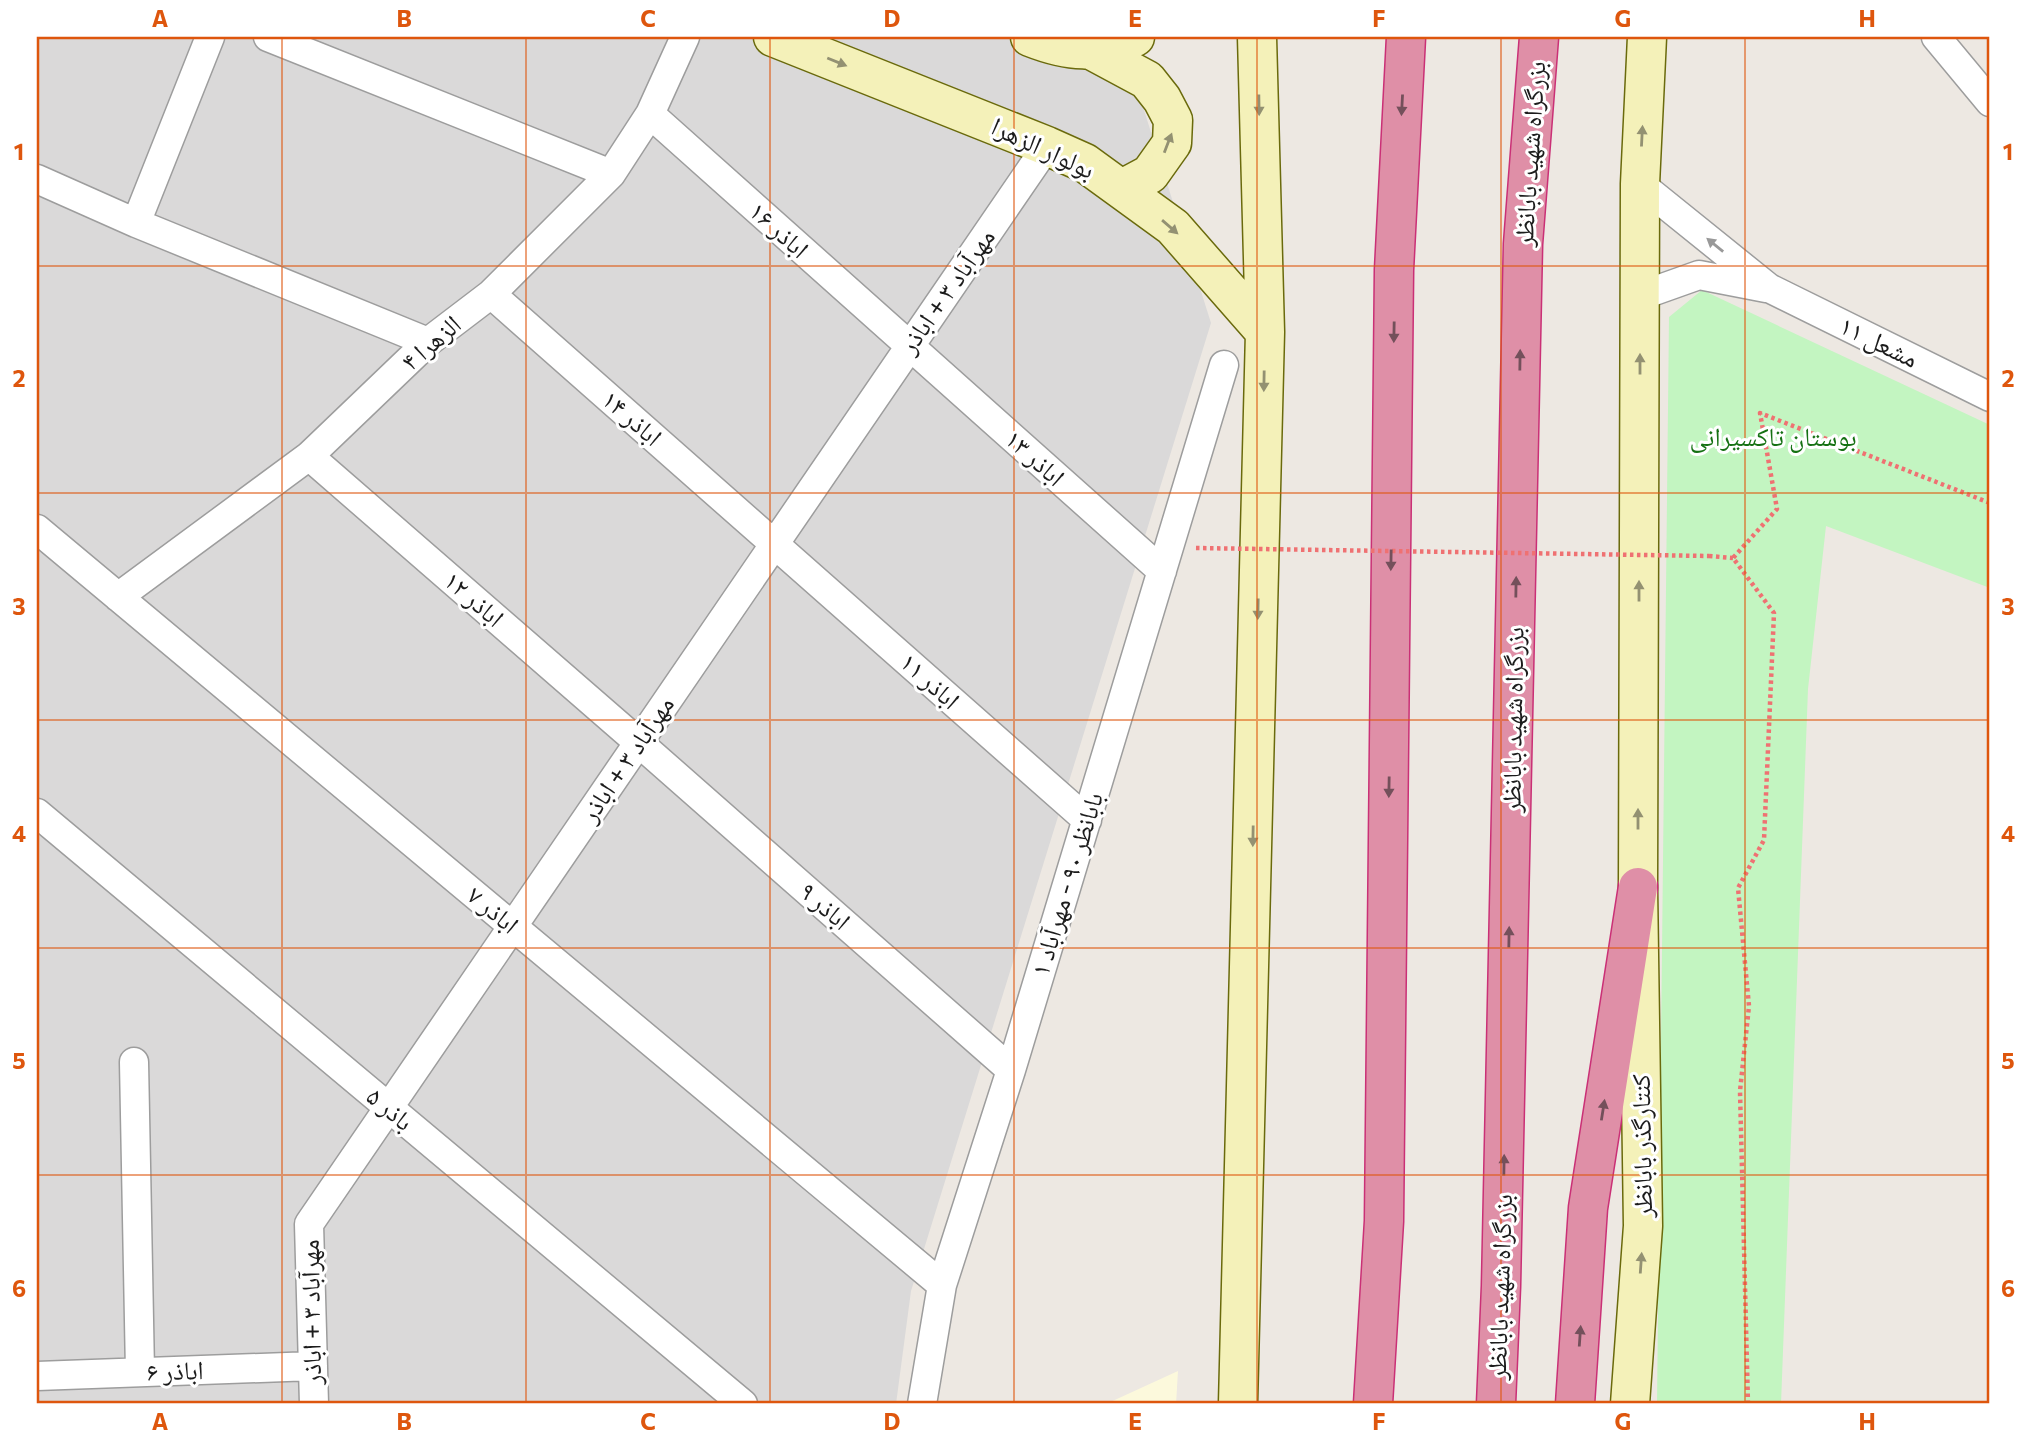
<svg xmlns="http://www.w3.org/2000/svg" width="2027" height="1441" viewBox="0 0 2027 1441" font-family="Commissioner,'Noto Naskh Arabic',sans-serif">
<rect width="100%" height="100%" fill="#ede8e2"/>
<path fill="#dad9d9" d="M37,37H1121L1211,323L911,1291L896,1404H37Z"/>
<path fill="#fcf9dc" d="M1178,1371L1176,1404H1106Z"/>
<path fill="#c3f5c1" d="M1702,290L1990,425V588L1826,526L1808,689L1781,1404H1657L1669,317Z"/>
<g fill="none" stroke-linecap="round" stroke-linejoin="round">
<defs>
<path id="street" d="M268,37L611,174
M1936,37L1990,102
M650,114L1162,571
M37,179L136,223L428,342
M1640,184L1769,288L1990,397
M136,223L210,37
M491,294L1087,820
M1640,296L1699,275L1766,288
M309,456L638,742L1011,1070
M37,529L942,1285
M118,597L309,456L428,342L491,294L611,174L650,114L685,37
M37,813L743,1404
M134,1062L140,1372
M37,1376L313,1366
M314,1404L309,1224L1047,146
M922,1404L942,1285L1011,1070L1224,365"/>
<path id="secondary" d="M773,37L1047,146L1085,163L1173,227L1265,332
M1030,37C1068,52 1097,55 1135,37
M1093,51L1147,80L1162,99L1173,120L1172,143L1150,174L1122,189
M1238,1404L1265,332L1257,37
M1630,1404L1643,1226L1638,887L1640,184L1647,37"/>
<path id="highway" d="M1373,1404L1384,1221L1394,270L1406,37
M1496,1404L1501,1286L1523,244L1539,37
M1575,1404L1588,1208L1638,887"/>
</defs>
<use href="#street" stroke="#9d9d9d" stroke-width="31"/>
<use href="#secondary" stroke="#6a6a0c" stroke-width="41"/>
<use href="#highway" stroke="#ca3076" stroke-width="41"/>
<path stroke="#ef7172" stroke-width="4.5" stroke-dasharray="3.5 3.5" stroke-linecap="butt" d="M1709,556L1733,558
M1748,1404L1740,1091L1749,1006L1738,888L1764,840L1774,613L1733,558L1777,509L1760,413L1990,503"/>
<use href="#street" stroke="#fff" stroke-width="28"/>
<use href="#secondary" stroke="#f4f1b9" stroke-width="38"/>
<use href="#highway" stroke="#df8fa7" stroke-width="38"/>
<path stroke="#ef7172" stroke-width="4.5" stroke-dasharray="3.5 3.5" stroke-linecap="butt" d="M1196,548L1709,556"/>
</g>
<defs><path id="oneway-solid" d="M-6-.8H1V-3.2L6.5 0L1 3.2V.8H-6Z" transform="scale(1.75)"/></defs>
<g fill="#939172">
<use href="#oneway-solid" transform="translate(837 62) rotate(22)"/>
<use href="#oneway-solid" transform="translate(1259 105) rotate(89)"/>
<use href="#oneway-solid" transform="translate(1642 136) rotate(-87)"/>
<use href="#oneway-solid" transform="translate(1168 143) rotate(-69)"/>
<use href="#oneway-solid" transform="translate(1170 227) rotate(41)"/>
<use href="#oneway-solid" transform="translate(1640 364) rotate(-90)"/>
<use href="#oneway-solid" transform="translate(1264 381) rotate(91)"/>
<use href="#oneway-solid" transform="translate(1639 591) rotate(-90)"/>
<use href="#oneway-solid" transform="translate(1258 609) rotate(91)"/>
<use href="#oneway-solid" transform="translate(1638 819) rotate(-90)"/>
<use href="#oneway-solid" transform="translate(1253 836) rotate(91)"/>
<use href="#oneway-solid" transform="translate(1641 1263) rotate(-86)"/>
</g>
<g fill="#74505b">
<use href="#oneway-solid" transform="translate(1402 105) rotate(93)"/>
<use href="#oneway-solid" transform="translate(1394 332) rotate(91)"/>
<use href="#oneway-solid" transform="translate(1520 360) rotate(-89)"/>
<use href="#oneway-solid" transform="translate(1391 560) rotate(91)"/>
<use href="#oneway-solid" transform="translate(1516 587) rotate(-89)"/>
<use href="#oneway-solid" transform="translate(1389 787) rotate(91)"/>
<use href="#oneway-solid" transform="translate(1509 937) rotate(-89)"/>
<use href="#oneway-solid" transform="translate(1603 1110) rotate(-81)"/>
<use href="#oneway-solid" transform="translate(1504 1165) rotate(-89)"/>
<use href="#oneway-solid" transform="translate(1580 1336) rotate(-86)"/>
</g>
<use fill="#999" href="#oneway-solid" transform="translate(1715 245) rotate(-141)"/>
<path fill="none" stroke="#de560d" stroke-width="2" stroke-opacity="0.55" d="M282,37V1404M526,37V1404M770,37V1404M1014,37V1404M1257,37V1404M1501,37V1404M1745,37V1404M37,266H1990M37,493H1990M37,720H1990M37,948H1990M37,1175H1990"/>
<g text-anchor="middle" stroke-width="6" stroke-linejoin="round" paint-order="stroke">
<g font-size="26" fill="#1c1c1c" stroke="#fff">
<text transform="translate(1043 148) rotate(25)" y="9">بولوار الزهرا</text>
<text transform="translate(1530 154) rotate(-86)" y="9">بزرگراه شهید بابانظر</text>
<text transform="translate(779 230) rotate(42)" y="9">اباذر ۱۶</text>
<text transform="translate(947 291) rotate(-55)" y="9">مهرآباد ۳ + اباذر</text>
<text transform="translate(1879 342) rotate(26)" y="9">مشعل ۱۱</text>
<text transform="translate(431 343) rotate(-41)" y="9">الزهرا ۴</text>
<text transform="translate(632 418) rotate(41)" y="9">اباذر ۱۴</text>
<text transform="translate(1035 458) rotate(42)" y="9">اباذر ۱۳</text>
<text transform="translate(474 599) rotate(41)" y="9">اباذر ۱۲</text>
<text transform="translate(930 681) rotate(42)" y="9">اباذر ۱۱</text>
<text transform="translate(1513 720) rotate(-89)" y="9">بزرگراه شهید بابانظر</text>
<text transform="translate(627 759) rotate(-56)" y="9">مهرآباد ۳ + اباذر</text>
<text transform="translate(1067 884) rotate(-73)" y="9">بابانظر ۹۰ - مهرآباد ۱</text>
<text transform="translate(825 906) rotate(41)" y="9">اباذر ۹</text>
<text transform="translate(493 910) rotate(40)" y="9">اباذر ۷</text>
<text transform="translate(390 1109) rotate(40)" y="9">باذر ۵</text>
<text transform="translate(1642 1146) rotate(-91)" y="9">کنتارگذر بابانظر</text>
<text transform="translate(1500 1287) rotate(-88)" y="9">بزرگراه شهید بابانظر</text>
<text transform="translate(311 1312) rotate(-91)" y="9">مهرآباد ۳ + اباذر</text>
<text transform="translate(175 1371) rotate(-2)" y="9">اباذر ۶</text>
</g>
<g font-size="26" fill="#157113" stroke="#fff">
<text x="1773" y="446">بوستان تاکسیرانی</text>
</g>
</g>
<rect width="2027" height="1441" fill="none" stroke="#ffffff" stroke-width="77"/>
<rect x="38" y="38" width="1950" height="1364" fill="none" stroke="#de560d" stroke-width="2.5"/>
<g font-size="23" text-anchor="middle" font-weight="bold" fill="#de560d">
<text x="160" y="27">A</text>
<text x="404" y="27">B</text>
<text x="648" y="27">C</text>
<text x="892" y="27">D</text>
<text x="1135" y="27">E</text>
<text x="1379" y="27">F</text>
<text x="1623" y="27">G</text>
<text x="1867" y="27">H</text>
<text x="19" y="160">1</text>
<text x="2008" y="160">1</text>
<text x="19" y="387">2</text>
<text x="2008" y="387">2</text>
<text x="19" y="615">3</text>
<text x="2008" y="615">3</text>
<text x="19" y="842">4</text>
<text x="2008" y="842">4</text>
<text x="19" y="1069">5</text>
<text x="2008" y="1069">5</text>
<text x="19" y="1297">6</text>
<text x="2008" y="1297">6</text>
<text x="160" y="1430">A</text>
<text x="404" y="1430">B</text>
<text x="648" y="1430">C</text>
<text x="892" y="1430">D</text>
<text x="1135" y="1430">E</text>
<text x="1379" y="1430">F</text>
<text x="1623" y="1430">G</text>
<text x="1867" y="1430">H</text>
</g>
</svg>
